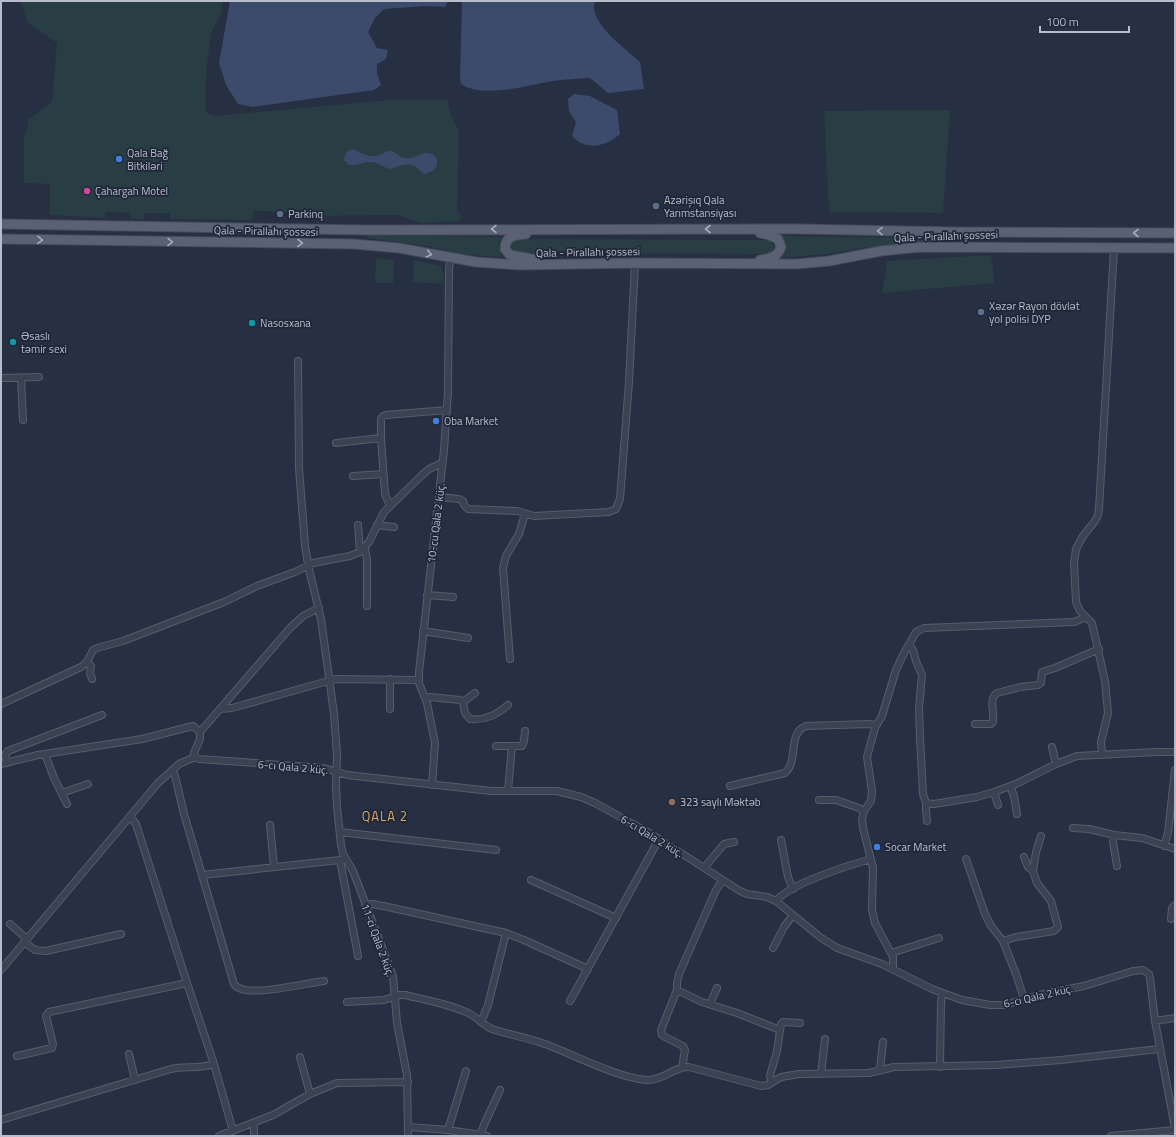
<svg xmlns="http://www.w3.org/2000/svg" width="1176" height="1137" viewBox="0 0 1176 1137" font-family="'Titillium Web',sans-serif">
<rect width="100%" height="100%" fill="#272f43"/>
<path fill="#293d44" d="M21,1H222C225,13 215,22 212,32C209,42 202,105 207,112C209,115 212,115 215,116L390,100H447L451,115L459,131L457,212L461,214L460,221L421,223L399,215L311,216L302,212L253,211L252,220L170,219V213H144V219H131V213L105,212V218L50,215V184L24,183V137L29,124L26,121L52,102L57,43L27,22Z
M950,110L943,213L829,212L824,111Z
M367,235L502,237C498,244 499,250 503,257L467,255L427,246L367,238Z
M781,236L928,238V241L863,248L825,254L781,258C787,250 787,244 781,236Z
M518,239L763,240L771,241L774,248L771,253L766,254L517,253L510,250V242Z
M991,255L995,283L882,293L887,261Z
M376,258L394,260L393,283H375Z
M414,260L440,266L443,270L444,284L413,282Z"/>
<path fill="#3c4a6c" d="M230,1H448L445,7L425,6L384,9L375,18L368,32L377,48L388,50L386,59L377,64V74L381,85L374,90L253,107L238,104L226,85L219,63Z
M462,1H595C587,22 627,50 640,62L644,89L608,93L590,78C578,79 565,79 553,81C528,85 483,99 461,84L460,78Z
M574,94L590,96L617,110L620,134C606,147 585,151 572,136L576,122L569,111L568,99Z
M353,149C361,153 371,159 379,155C383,154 387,150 391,151C399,153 400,160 411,158C417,157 422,152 428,153C442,155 440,172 424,174C421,172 419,169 416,167C407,161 399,167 390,169C382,167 377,161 369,162C362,162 356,166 349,165L344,160C345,152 347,151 353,149Z"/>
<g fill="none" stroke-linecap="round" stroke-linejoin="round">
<defs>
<path id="minor" d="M298,361L299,468L305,545L308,565L321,619L334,714L337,755L336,786L337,807L341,845L343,854L353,871L393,976L397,1023L407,1075L408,1136
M1,378L39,377
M21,378L23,420
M336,443L381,438
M353,476L383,474
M439,497L459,499L463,501L464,505L468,509L517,511L534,516L609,512L616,509L620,499L629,382L635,263
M390,506L385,494L381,438V419L383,416L386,415L447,410
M358,525L360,552
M377,525L394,527
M365,549L367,559V606
M427,595L453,597
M423,631L468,638
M909,644L913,650L916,661L922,675L919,708L920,738L923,794L926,803L934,804L977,797L994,792L1016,784L1056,764L1077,756L1157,752H1175
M510,659L503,568L506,556L519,534L525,514
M87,662L91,666L90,673L92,679
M390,679V709
M426,698L430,697L460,700L463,702L465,713L470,719C484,721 498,714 508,705
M463,702L475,693
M1,704L81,667L87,662L93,650L97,648L123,641L224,602L257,586L295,572L313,563L350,556L360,552L369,542L384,512L421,476L429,469L442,463
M220,709L232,708L335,679L419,680
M975,724H991L993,722C995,712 988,699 997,693L1020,687L1038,685L1041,683L1042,672L1055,668L1099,649
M200,732L290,628L303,616L319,608
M496,746H522L524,741L525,731
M1052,747L1056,764
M45,754L54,778L67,804
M1102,755L1101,742L1108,713L1105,681L1092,623L1080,611L1076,602L1074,563L1076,549L1083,536L1095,521L1098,515L1099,509L1114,248
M7,763L5,755L8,751L102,715
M1,764L38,755L142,739L193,726L200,732V739L194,753L195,757L199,759L324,768L347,775L491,791H557L581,797L595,803L653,835L740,891L747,894L767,897L776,901L820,937L837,948L882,964L932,989L962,1000L990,1005H1004L1043,994L1084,986L1133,971L1143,970L1149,974L1150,978L1155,1021L1175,1128
M172,770L175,776L184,814L234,984C237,988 240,989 245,990C266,993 302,984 324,981
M432,785L435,743L427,703L419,683V672L444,450L448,392L449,271L450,259
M730,786L785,773C799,761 787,733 806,726L868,724L876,725
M1010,786L1014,796L1017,814
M508,791L512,746
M994,792L998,805
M62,793L88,784
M819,800H836L859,808L864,811
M926,803V810L927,821
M130,816L136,824L187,983L214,1064L233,1131
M270,825L274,867
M1073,828L1089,829L1114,835L1142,838L1175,849
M340,832L496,850
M1114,835L1113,842L1117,866
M781,840L788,877L793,889
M1164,846L1168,833L1175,770
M1024,857L1028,867L1033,871
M344,859L340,860L358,956
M966,859L985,914L991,926L1003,941L1016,974L1024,999
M704,868L724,844L734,842
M202,875L340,860
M531,880L616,918
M776,901C789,884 849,865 871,859
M365,905L373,904L388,907L506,933L524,940L588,969
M1171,919L1172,908L1175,905
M10,924L27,939
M1003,941L1016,937L1054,931L1058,927L1051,901L1037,883L1033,871L1036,852L1041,836
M24,942L35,950L46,951L121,934
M773,948L784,927L793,915
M891,953L939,938
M893,969V957L875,923L872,910L873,868L863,828L862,820L864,811L871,801L872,791L867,757L875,728L882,716L896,670L903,655L916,632L924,628L1074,622L1086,617
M1,970L158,783L179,764L195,757
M677,990L702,1002L737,1013L780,1030
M570,1001L659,839
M347,1002L384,1000L399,995H405C426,1000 450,1004 470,1014C478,1018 484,1026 492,1029C510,1035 528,1038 545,1044C575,1055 615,1077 646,1080C663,1081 675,1066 689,1067L761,1086L768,1085L781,1077L799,1074L869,1073L894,1067L996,1065L1061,1060L1159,1049
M710,1004L717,988
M1155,1021L1175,1018
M481,1022L488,1005L506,933
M129,1054L135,1080
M17,1056L52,1048L53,1044L46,1016L49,1012L187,983
M300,1057L310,1094
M682,1067L685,1050L683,1046L665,1037L662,1035L661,1030L677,990V983L679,974L716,890L722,881
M940,1067L941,1003L942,994
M880,1069L883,1042
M821,1074L825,1039
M772,1082L770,1077L771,1072L777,1051L781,1024L783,1022L800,1023
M1,1120L171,1069C186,1066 200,1069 214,1064
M254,1123V1136
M409,1127L448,1130L487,1136
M448,1130L466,1071
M480,1135L484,1125L500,1090
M219,1136L273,1115L310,1094L337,1083L408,1082
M1111,1136L1175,1130"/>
<path id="primary" d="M1,224L367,230L800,229L954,232L1175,233
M526,234C515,235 505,236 505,249L510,255L537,260
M1,239L354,244L399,248L476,262L520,265L635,263L797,264L829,261L881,251L920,247L1175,248
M760,260C769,259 778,257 781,247L778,239L769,235L760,233"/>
</defs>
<use href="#minor" stroke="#565d6d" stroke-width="8"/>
<use href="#primary" stroke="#454b5c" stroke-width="11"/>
<use href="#minor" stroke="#3b4252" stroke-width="6"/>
<use href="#primary" stroke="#596172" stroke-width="9"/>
</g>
<defs><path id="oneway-chevron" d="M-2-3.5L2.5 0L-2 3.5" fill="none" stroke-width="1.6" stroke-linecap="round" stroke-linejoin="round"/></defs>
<g stroke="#a5abba">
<use href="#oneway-chevron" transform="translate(494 229) rotate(180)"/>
<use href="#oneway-chevron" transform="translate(708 229) rotate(-180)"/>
<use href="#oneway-chevron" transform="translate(880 231) rotate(-179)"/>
<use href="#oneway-chevron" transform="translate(1136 233) rotate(-180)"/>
<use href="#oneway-chevron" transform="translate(40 240) rotate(1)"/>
<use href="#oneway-chevron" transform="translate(170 242) rotate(1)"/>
<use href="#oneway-chevron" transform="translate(300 243) rotate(1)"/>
<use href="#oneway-chevron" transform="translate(429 254) rotate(12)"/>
</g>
<g fill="#3f7fe0" stroke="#202738" stroke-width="1.5">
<circle cx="119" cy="159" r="4"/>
<circle cx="436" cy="421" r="4"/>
<circle cx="877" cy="847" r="4"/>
</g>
<circle fill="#d1479c" stroke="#202738" stroke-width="1.5" cx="87" cy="191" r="4"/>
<g fill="#5c6f8a" stroke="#202738" stroke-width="1.5">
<circle cx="656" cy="206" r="4"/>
<circle cx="280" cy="214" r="4"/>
<circle cx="981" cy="312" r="4"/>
</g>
<g fill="#0f9aa8" stroke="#202738" stroke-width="1.5">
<circle cx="252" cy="323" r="4"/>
<circle cx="13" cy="342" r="4"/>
</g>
<circle fill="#8d6e63" stroke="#202738" stroke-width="1.5" cx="672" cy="802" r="4"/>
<g text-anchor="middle" stroke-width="3.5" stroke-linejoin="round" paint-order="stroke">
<g font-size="11" fill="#b8bdcc" stroke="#202738" text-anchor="start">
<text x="127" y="157">Qala Bağ<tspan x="127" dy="13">Bitkiləri</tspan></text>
<text x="95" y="195">Çahargah Motel</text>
<text x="664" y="204">Azərişıq Qala<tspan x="664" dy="13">Yarımstansiyası</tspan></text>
<text x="288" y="218">Parkinq</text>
<text x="989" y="310">Xəzər Rayon dövlət<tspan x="989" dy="13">yol polisi DYP</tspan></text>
<text x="260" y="327">Nasosxana</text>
<text x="21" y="340">Əsaslı<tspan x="21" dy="13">təmir sexi</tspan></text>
<text x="444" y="425">Oba Market</text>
<text x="680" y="806">323 saylı Məktəb</text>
<text x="885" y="851">Socar Market</text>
</g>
<g font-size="11" fill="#b8bdcc" stroke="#202738">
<text transform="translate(266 231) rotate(1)" y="4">Qala - Pirallahı şossesi</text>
<text transform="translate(946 236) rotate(-2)" y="4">Qala - Pirallahı şossesi</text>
<text transform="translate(588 252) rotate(-1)" y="4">Qala - Pirallahı şossesi</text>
<text transform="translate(436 523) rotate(-83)" y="4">10-cu Qala 2 küç.</text>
<text transform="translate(293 767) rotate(5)" y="4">6-cı Qala 2 küç.</text>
<text transform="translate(652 836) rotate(31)" y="4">6-cı Qala 2 küç.</text>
<text transform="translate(378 940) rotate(70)" y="4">11-ci Qala 2 küç.</text>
<text transform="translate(1038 996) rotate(-13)" y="4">6-cı Qala 2 küç.</text>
</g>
<g font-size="13" letter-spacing="1" fill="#d7a668" stroke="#202738">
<text x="385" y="821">QALA 2</text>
</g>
</g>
<rect width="1176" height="1137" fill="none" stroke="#b8bdcc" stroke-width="4"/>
<path d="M1040 26v6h89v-6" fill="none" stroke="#b8bdcc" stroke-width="2"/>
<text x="1046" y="26" font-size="12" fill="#b8bdcc" stroke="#202738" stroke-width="3" paint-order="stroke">100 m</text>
</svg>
